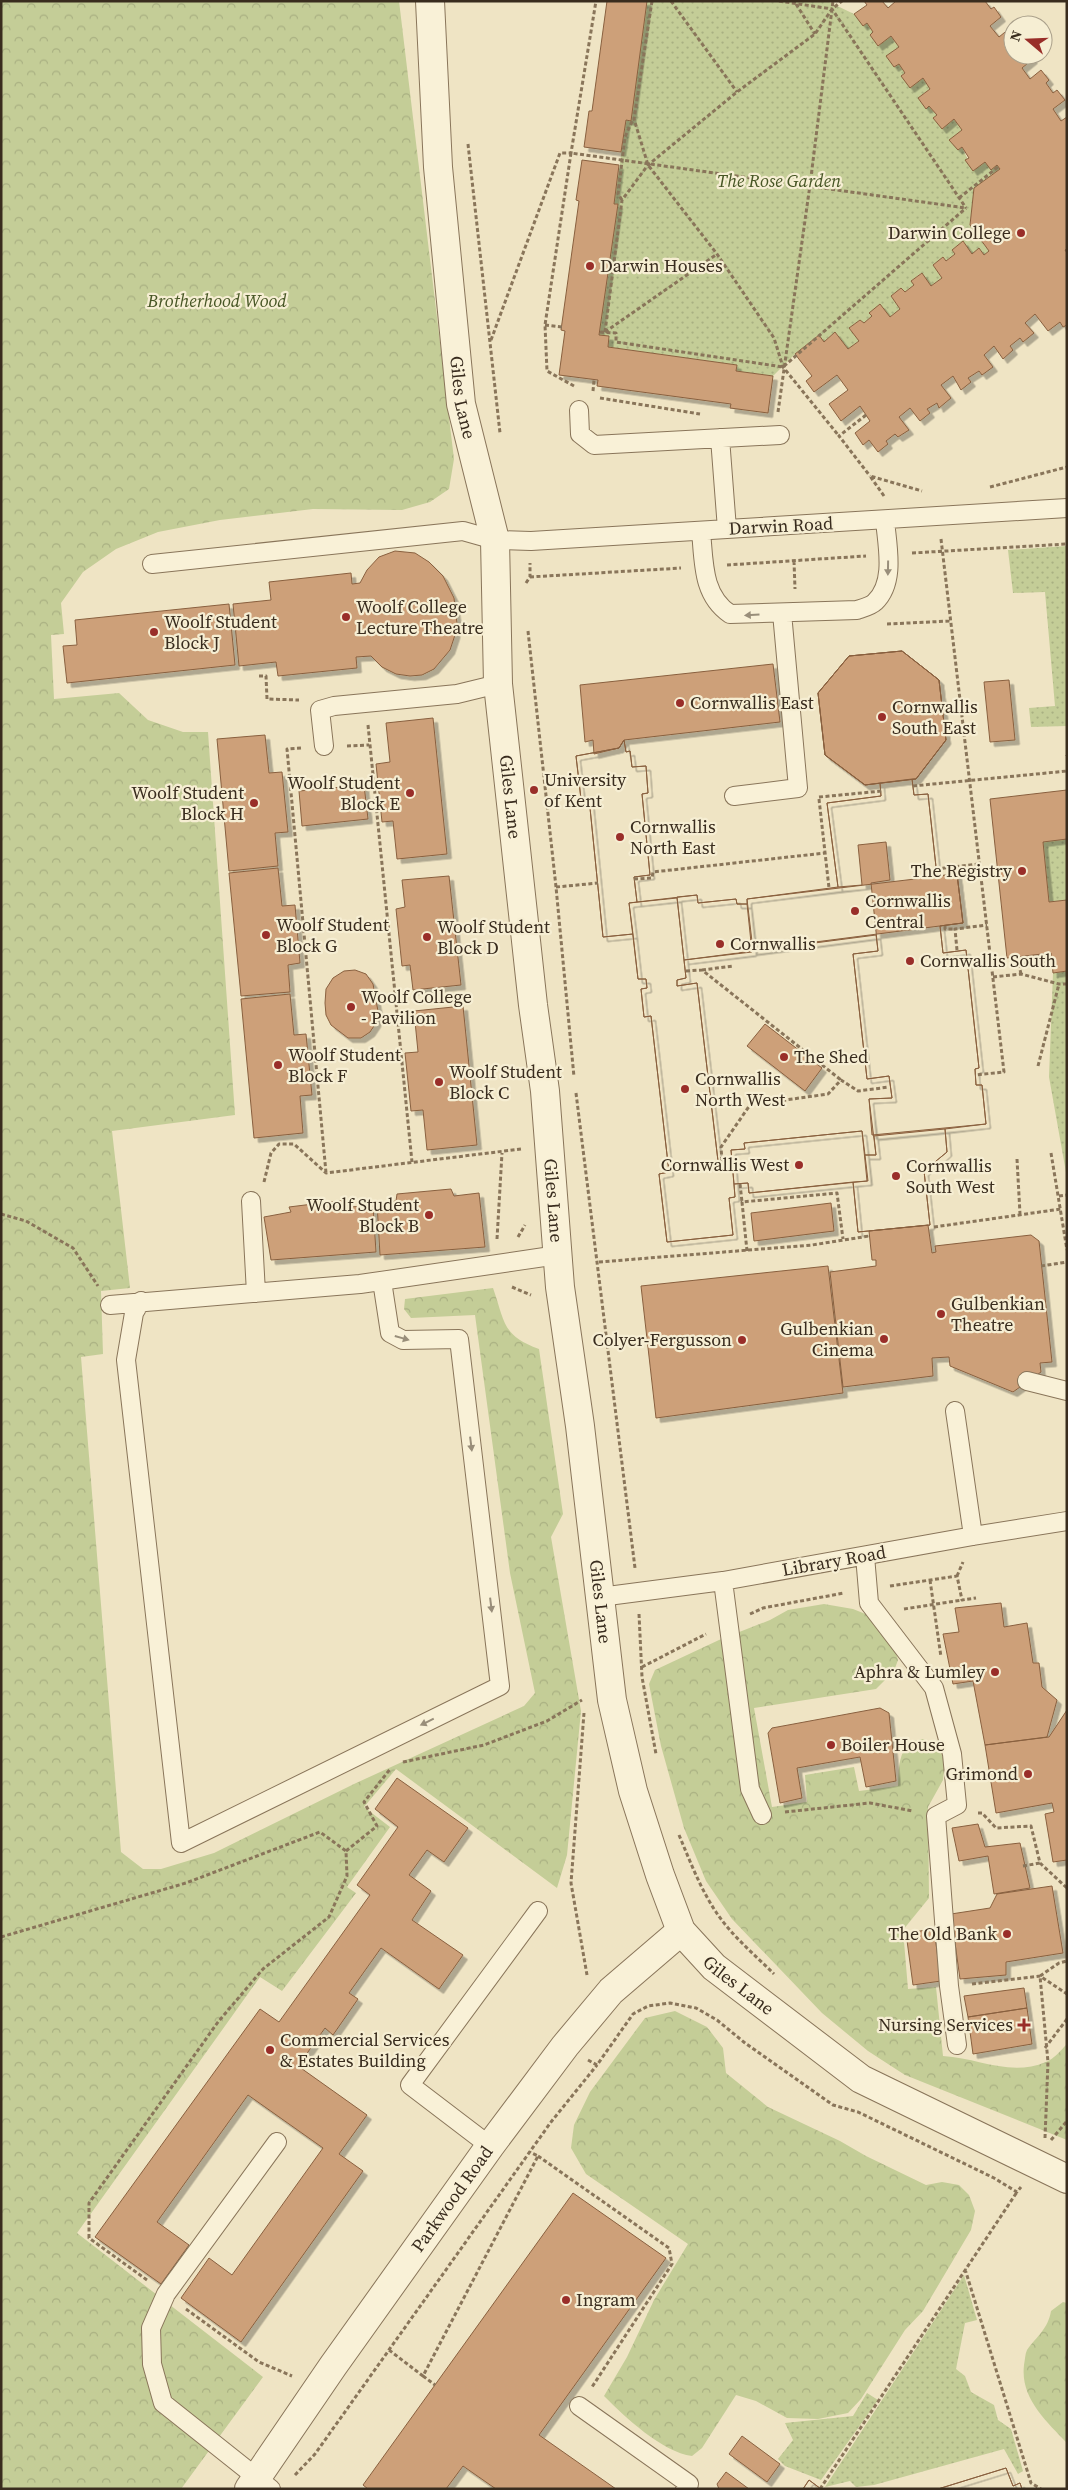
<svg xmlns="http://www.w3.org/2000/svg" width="1068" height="2490" viewBox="0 0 1068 2490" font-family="'Source Serif 4',serif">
<defs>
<pattern id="green-dots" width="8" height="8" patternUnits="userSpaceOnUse" patternTransform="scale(1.25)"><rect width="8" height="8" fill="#c4cd97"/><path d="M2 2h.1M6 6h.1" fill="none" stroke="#a9b082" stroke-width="1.8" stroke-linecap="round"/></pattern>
<pattern id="forest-crowns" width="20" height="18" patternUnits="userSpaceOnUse" patternTransform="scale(1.25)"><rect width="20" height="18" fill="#c4cd97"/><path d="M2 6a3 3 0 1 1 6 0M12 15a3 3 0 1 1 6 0" fill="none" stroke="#a9b082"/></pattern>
<filter id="shadow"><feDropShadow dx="4.5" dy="4.5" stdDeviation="0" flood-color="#0004"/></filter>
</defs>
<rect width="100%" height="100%" fill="#efe4c4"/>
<path fill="url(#green-dots)" d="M647,1L829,2L854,14L863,25L867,23L873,32L870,35L878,46L891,36L899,47L887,57L894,67L899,64L905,73L901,76L910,87L923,78L930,89L918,98L926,108L929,106L937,115L933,118L942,129L954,119L962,130L950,140L958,150L962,147L973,171L985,162L997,165L1000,169L974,189L970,225L989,251L984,255L979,249L972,254L963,241L952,250L955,254L946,261L943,257L933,265L942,278L931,286L921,273L911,281L914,285L905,292L901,288L891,296L900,309L890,317L880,305L870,313L872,316L864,323L860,320L849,328L859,341L848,349L835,332L824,342L818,335L795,354L773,376L736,371L737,365L608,347L609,336L599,335L618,204H614L626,120L631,121Z
M1067,546V726L1031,727L1029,708L1055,706L1045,592L1013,593L1008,550Z
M1067,839V900L1049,902L1043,842Z
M1067,971V1178L1049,1077L1053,973Z
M964,2275L977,2320L965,2323L956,2369L965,2376L971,2392L994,2405L998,2420L1011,2429L1023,2471L1018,2474L1004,2449L874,2485L856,2487L850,2481L825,2487Z
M867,2393L878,2400L821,2480L785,2466L778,2459L793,2440L785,2423L853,2416Z"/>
<path fill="url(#forest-crowns)" d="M1,1H399L454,459L449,489L430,502L402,510L313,509L220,520L158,532L116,549L83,572L61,603L64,634L51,635L54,699L119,693L148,720L183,732H208L235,1115L112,1131L130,1288L101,1291L103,1354L81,1357L121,1852L143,1869H161L214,1853L354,1784L524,1706L535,1693L510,1573L475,1315L411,1318L404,1309L405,1299L493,1288C505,1322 502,1336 539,1349L563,1514L551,1537L581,1711L567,1855L557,1888L396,1769L364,1807L390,1827L347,1887L356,1893L282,1991L260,1977L77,2233L263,2377L181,2489H1Z
M824,1604L853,1609L868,1615L894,1645L898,1660L894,1671L876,1689L754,1708L772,1807L807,1802L805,1775L854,1767L859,1791L898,1786C899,1769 898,1756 909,1742L923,1739L939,1748L945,1762L943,1780L928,1807L929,1898L903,1930L908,1989L936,1987L943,2056C979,2058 1010,2077 1046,2062C1054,2059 1061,2050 1067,2044V2140L905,2075L868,2051L822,2013L732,1919L706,1881L684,1828L661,1746L649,1684L655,1670L719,1640L770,1620L788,1610Z
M675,2011L707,2027L723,2048L726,2073L768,2107L840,2141L866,2156L926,2185L942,2182L959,2185L969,2195L975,2211L971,2230L923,2311L905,2330L861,2399L848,2413L818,2419L787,2418L756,2401L736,2395L702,2448L692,2456C662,2452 625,2417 604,2396L627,2357L654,2300L688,2244L586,2174L571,2148L574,2125L590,2092L645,2018Z
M1063,2302L1067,2303V2443C1046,2421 1020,2398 1024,2365C1025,2360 1025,2354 1027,2350C1037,2336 1048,2329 1051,2311Z"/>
<path fill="#cda079" stroke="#89603f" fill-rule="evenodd" filter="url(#shadow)" d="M607,1H647L631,121L626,120L621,152L584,147L589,111H592Z
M864,1H882L888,8L896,1H985L991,9L994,7L1001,17L990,26L999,37L1010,28L1013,32V55H1030L1033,59L1022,68L1030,79L1041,70L1049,80L1046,83L1053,93L1057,90L1065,100L1053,109L1061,121L1067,117V249L1065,250L1067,253V325L1063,327L1060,322L1048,331L1035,314L1025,323L1034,333L1023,342L1020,338L1010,346L1013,350L1003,359L994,346L984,355L993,367L982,375L979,371L968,378L971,382L961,390L953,376L941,385L951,398L939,408L937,403L927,409L930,413L920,421L910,408L899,417L909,430L898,437L895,434L886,441L888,444L878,452L869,440L863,445L855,433L870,421L860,406L841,421L829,404L848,390L837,375L814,392L806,381L812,376L795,354L819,335L824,342L835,332L848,349L859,341L849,328L860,320L864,323L872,316L869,313L880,304L890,317L900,309L891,296L901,288L905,292L914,285L911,281L922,273L931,286L942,278L933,265L943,257L946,261L955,254L952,250L963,241L972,254L979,248L984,255L989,251L970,225L974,188L1000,169L997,165L991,170L985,162L973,171L965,160L969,158L962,147L958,150L949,140L962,130L954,119L942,129L933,118L937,115L929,106L926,109L918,98L930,89L923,78L910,88L901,76L905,73L899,64L894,67L886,56L899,47L891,36L878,46L870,35L873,32L867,23L863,26L854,14L867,5Z
M582,160L619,165L614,204H618L599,335L609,336L608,347L737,365L736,371L773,376L768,413L730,408L731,404L597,386L598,380L559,375L565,331L561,330L579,201L576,200Z
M395,551L415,553L429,562L443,576L454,598L457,623L455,635L450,650L434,669L422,675L410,676L396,674L382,667L371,656L356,657L357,668L278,676L276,662L239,666L233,604L271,600L269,582L351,573L352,584L360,583L367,570L379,557Z
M229,604L235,665L67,683L63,646L77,645L75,620Z
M902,651L939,680L946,740L916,779H912L914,795L928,794L937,876L957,874L963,923L940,926L943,953L966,950L979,1068L975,1069L976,1085H982L986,1124L945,1129L947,1152L924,1171L930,1225L858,1232L853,1182L749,1193L748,1183L734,1184L735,1197L729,1198L733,1235L667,1242L659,1174L669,1172L651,1016L644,1017L641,989L647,988L646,979H638L633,934L603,937L589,798L581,799L576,756L619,748L624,740L626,752L630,751L632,767L646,766L648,793L642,794L650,875L634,877L637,902L697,895L698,903L736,899L737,904H747V899L838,887L827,803L881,796L880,783L865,785L825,755L818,693L849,656ZM876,935L878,951L853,954L867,1079L889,1076L892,1098L869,1099L876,1155H865L862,1131L744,1143L745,1149L731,1150L732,1161H718L697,983L677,986V980L686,978L684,960Z
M902,651L939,680L946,740L916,779L865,785L825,755L818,693L849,656Z
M902,651L939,680L946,740L916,779L865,785L825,755L818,693L849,656Z
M773,664L780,722L624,740L619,748L594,754L593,740L585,742L580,685Z
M1009,680L1015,740L990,742L984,682Z
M433,718L447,854L397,859L393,821L382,822L376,764L390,762L386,723Z
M265,735L269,773L282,772L288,832L275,833L278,866L229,871L217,739Z
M624,740L626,752L630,751L632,767L646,766L648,793L642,794L650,875L634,877L637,902L629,903L633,934L603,937L589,798L581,799L576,756L619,748Z
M912,779L914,795L928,794L937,876L957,874L963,923L940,926L943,953L966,950L979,1068L975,1069L976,1085H982L986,1124L872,1135L869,1099L892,1098L889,1076L867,1079L853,954L878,951L871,883L890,880L886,842L858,845L862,885L838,887L827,803L881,796L880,783Z
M364,785L368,819L302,826L299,791Z
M1067,790V839L1043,842L1049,902L1067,900V971L1053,973L1051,953L1007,958L990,799Z
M278,868L282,906L295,905L300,963L288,965L290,992L241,996L229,873Z
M957,874L963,923L753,950L747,899Z
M449,876L461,985L413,990L410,965L402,966L396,909L405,907L402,880Z
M697,895L698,903L736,899L737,904H747L752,952L684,960L677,897Z
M677,898L686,978L677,980V986L697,983L718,1161H732L735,1197L729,1198L733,1235L667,1242L659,1174L669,1172L651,1016L644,1017L641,989L647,988L646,979H638L629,903Z
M355,970L366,974L373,984L378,1011L376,1023L370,1032L361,1038H348L331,1025L326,1015L325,1003L326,989L333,978L344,971Z
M290,994L294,1035L306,1034L312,1095L300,1096L303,1133L254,1138L241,999Z
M463,1006L477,1145L427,1150L423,1110L411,1111L405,1053L418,1052L414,1011Z
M765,1024L822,1068L805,1091L747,1046Z
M945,1129L947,1152L924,1171L930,1225L858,1232L853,1182L868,1181L865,1155H876L874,1136Z
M862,1131L867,1181L749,1193L748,1183L734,1184L731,1150L745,1149L744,1143Z
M451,1189L454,1196L479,1193L485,1247L380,1255L377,1203L396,1201L397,1194Z
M345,1200L346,1207L373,1206L376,1252L271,1260L264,1217L291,1212L289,1207Z
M831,1203L834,1231L754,1241L751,1213Z
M928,1225L932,1253L936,1252L935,1246L1031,1235L1039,1241L1052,1362L1040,1363L1041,1372L1013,1392L950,1366L949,1357L932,1358L933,1376L843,1387L830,1272L876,1266V1260H872L869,1231Z
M828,1266L843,1393L656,1418L641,1286Z
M1001,1603L1004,1627L1027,1623L1033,1663H1039L1042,1687L1057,1700L1047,1737L985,1745L973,1681L953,1684L943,1634L959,1632L955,1608Z
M880,1708L889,1713L896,1781L866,1787L860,1757L797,1768L802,1798L780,1803L768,1733L772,1728Z
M1067,1710V1860L1053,1862L1045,1814L1054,1812L1052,1803L996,1813L985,1745L1049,1737Z
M397,1778L468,1828L444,1862L427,1850L409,1875L431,1891L412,1920L463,1955L439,1989L381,1948L349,1993L358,1999L333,2035L325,2028L298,2066L367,2115L339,2154L363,2171L241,2342L181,2298L209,2258L232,2275L323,2148L248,2095L157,2222L189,2245L161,2284L95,2237L260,2009L279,2022L370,1895L357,1885L398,1827L375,1809Z
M978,1824L985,1847L1020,1843L1030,1888L994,1894L988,1856L959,1861L952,1828Z
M1052,1886L1063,1953L1006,1962V1975L960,1979L951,1914L990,1908L997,1894Z
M934,1929L941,1981L913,1985L906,1933Z
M1024,1988L1027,2008L968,2017L964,1996Z
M1027,2008L1032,2044L973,2054L968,2017Z
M573,2193L666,2258L539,2435L616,2489H496L463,2466L446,2489H368L363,2485Z
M742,2436L780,2464L767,2482L729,2454Z
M1006,2468L1013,2486L1020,2483L1022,2489H938Z
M1006,2468L1013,2486L1020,2483L1022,2489H938Z
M726,2472L749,2489H719L717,2484Z
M809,2480L821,2489H803Z
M809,2480L821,2489H803Z"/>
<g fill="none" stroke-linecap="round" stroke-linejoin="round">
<defs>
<path id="lane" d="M579,410L580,434L594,445L780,435
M720,438L727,529
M701,531C704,562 702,595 730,614L857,610C863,608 871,606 875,602C896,582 887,545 885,520
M152,564L463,531L495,540L531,541L1067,508
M324,746L320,710L334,706L457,694L498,684
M734,796L798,788L782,613
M251,1201L256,1293
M141,1301L134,1313L126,1360L181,1843L500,1686L459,1339L403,1340L390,1333L382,1281
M110,1305L360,1284L558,1255
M1027,1381L1067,1391
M955,1411L973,1536
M865,1556L869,1603L934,1688L952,1754L957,1805L936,1816L949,1986L957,2045
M723,1581L750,1789L762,1815
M600,1597L723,1581L973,1536L1067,1521
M490,2146L410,2085L538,1911
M579,2406L689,2484L685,2489
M271,2489L163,2403L152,2364L151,2328L166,2294L277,2142"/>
<g id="street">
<path id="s1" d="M430,1L438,167L461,404L495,540L498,684L533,1005L545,1091L560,1287L580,1426L612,1700L633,1791L660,1875L681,1931L714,1967L861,2079L1067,2179"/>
<path id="s2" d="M249,2489L333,2366L490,2146L565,2046L611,1991L681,1931"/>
</g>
</defs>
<use href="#lane" stroke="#89755a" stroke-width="20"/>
<use href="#street" stroke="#89755a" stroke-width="30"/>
<path stroke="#89755a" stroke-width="3" stroke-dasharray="4 2.5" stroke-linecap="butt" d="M652,1L634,119L648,165L717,254L774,338L783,367L839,436
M671,1L737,92
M779,1L832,9L966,208
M796,4L815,34
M468,144L500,433
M959,198L998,167
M622,200L618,194L625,137L633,119
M545,325L562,327
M600,332L616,333V342L783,367L966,208
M605,332L622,200L648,165L737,92L815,34L832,9L842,1
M605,332L717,254
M491,340L560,153H571L596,1
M574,386L547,371L545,325L571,153L966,208
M593,391L594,380
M600,398L700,414
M778,412L810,185L833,1
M866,415L839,436L870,476
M990,487L1067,467
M884,496L870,476L922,491
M941,539L1004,1072L975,1075
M912,553L1067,544
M794,561L795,589
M727,565L866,556
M530,577L681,568
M526,583L530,577V563
M887,624L950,621
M528,631L556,887L574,1077
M259,676H266L267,699L299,700
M368,725L412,1162
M347,746L369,745
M301,748L287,749L326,1173
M1067,755V756
M913,786L1067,771
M819,797L882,791
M819,799L829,888
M936,869L979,864
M634,879L652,878L653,872L825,853
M556,887L598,883
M945,926V929H955
M957,950L955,929L987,925
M702,970L733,966
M686,971L702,970L841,1080
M1021,974L1019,965L1051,961
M993,977L1021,974L1059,984H1067
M1038,1066L1059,984
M576,1093L635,1568
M1051,1153L1067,1250
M1017,1159L1020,1214
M722,1161L721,1147L750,1105L828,1094L841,1080L858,1091L889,1087
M264,1182L271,1153L279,1144H294L326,1173L521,1149
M740,1184L742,1202
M1059,1196L1067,1195
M1,1214L26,1221L73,1248L98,1286
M934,1227L1061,1209
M518,1237L525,1225
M497,1239L502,1153
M747,1251L742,1202L837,1193L843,1239
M599,1262L812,1245L869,1236
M1041,1266L1067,1262
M512,1287L531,1295
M957,1576L963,1562
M930,1580L941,1657
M890,1586L957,1576L962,1600L976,1598
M904,1609L962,1600
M639,1614L642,1677L656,1754
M750,1614L763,1608L844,1593
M642,1667L706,1634
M584,1713L571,1883L587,1975
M403,1762L484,1745L547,1721L582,1700
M785,1812L870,1803L913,1811
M978,1813H982L996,1828L1031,1826L1040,1863L1067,1888
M679,1835C690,1861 700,1888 716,1912C731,1935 755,1955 774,1974
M346,1851L377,1826L364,1802L391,1768
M1023,1866L1040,1863
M1,1937L186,1883L320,1832L346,1851L347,1876L329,1917L263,1969L218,2022L89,2203V2238L147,2280
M972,1984L1040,1976L1067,1994
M1045,2048L1067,2019
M588,2060L597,2065L633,2014L648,2006L670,2003L696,2008L717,2020L745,2043L833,2105L858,2112L994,2178L1017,2192L1021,2187
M1045,2138L1048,2062L1040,1976L1059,1963L1067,1961
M1051,2140L1067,2121
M538,2156L669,2248L672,2264L592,2387
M965,2269L1031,2483L1041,2489
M186,2309L259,2362L292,2376
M389,2350L423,2376L538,2156L530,2152
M423,2376L435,2385
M295,2475L315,2454L551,2122L597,2065
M820,2489L1017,2192"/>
<use href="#lane" stroke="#f9f1d7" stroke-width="18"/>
<use href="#street" stroke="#f9f1d7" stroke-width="28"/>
</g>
<defs><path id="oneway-solid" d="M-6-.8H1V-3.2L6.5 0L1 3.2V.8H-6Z" transform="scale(1.25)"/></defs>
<g fill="#998e7a">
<use href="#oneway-solid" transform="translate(888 568) rotate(91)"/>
<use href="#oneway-solid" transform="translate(752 615) rotate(177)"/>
<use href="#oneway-solid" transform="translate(402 1338) rotate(16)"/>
<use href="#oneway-solid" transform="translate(471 1444) rotate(83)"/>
<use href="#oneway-solid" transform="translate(491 1605) rotate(83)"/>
<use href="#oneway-solid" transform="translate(427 1722) rotate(154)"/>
</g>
<g fill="#992e29" stroke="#f6eed3" stroke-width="2">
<circle cx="1021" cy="233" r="5"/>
<circle cx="590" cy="266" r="5"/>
<circle cx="346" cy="617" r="5"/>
<circle cx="154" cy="632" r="5"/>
<circle cx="680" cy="703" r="5"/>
<circle cx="882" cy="717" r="5"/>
<circle cx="534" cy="790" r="5"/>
<circle cx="410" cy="793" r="5"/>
<circle cx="254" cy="803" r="5"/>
<circle cx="620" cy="837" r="5"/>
<circle cx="1022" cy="871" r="5"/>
<circle cx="855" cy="911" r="5"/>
<circle cx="266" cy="935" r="5"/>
<circle cx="427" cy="937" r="5"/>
<circle cx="720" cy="944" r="5"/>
<circle cx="910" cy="961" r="5"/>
<circle cx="351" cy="1007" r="5"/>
<circle cx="784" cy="1057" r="5"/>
<circle cx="278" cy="1065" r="5"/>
<circle cx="439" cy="1082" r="5"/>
<circle cx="685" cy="1089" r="5"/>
<circle cx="799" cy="1165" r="5"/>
<circle cx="896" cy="1176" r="5"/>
<circle cx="429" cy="1215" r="5"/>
<circle cx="941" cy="1314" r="5"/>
<circle cx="884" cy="1339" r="5"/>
<circle cx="742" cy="1340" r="5"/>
<circle cx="995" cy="1672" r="5"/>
<circle cx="831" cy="1745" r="5"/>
<circle cx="1028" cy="1774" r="5"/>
<circle cx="1007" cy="1934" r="5"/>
<path d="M1021.5 2017.5h5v5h5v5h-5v5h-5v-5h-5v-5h5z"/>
<circle cx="270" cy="2050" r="5"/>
<circle cx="566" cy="2300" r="5"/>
</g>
<g text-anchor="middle" stroke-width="4.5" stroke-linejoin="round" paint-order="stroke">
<g font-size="18" font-style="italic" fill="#475625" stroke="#f6eed3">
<text x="779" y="187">The Rose Garden</text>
<text x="217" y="307">Brotherhood Wood</text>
</g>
<g font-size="18" fill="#392c1e" stroke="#f6eed3" text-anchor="start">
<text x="1011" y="239" text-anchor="end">Darwin College</text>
<text x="600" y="272">Darwin Houses</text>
<text x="356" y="613">Woolf College<tspan x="356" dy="21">Lecture Theatre</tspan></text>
<text x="164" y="628">Woolf Student<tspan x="164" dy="21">Block J</tspan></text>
<text x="690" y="709">Cornwallis East</text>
<text x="892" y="713">Cornwallis<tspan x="892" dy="21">South East</tspan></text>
<text x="544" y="786">University<tspan x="544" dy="21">of Kent</tspan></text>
<text x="400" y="789" text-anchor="end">Woolf Student<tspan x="400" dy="21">Block E</tspan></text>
<text x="244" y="799" text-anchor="end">Woolf Student<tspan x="244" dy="21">Block H</tspan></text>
<text x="630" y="833">Cornwallis<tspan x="630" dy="21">North East</tspan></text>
<text x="1012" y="877" text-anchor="end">The Registry</text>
<text x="865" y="907">Cornwallis<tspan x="865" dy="21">Central</tspan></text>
<text x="276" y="931">Woolf Student<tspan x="276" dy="21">Block G</tspan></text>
<text x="437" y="933">Woolf Student<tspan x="437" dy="21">Block D</tspan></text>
<text x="730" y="950">Cornwallis</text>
<text x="920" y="967">Cornwallis South</text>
<text x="361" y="1003">Woolf College<tspan x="361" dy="21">- Pavilion</tspan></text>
<text x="288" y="1061">Woolf Student<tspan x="288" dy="21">Block F</tspan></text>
<text x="794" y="1063">The Shed</text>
<text x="449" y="1078">Woolf Student<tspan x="449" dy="21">Block C</tspan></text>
<text x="695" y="1085">Cornwallis<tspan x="695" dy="21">North West</tspan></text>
<text x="789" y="1171" text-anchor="end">Cornwallis West</text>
<text x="906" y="1172">Cornwallis<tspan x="906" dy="21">South West</tspan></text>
<text x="419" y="1211" text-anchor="end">Woolf Student<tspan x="419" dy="21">Block B</tspan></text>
<text x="951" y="1310">Gulbenkian<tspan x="951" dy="21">Theatre</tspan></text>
<text x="874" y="1335" text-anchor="end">Gulbenkian<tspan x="874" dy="21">Cinema</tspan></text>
<text x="732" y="1346" text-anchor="end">Colyer-Fergusson</text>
<text x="985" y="1678" text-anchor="end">Aphra &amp; Lumley</text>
<text x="841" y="1751">Boiler House</text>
<text x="1018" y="1780" text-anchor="end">Grimond</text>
<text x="997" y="1940" text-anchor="end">The Old Bank</text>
<text x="1013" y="2031" text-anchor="end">Nursing Services</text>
<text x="280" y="2046">Commercial Services<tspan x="280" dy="21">&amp; Estates Building</tspan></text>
<text x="576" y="2306">Ingram</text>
</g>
<g font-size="18" fill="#392c1e" stroke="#f6eed3">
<text dy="6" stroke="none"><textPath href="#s1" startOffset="398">Giles Lane</textPath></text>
<text transform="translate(781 526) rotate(-3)" y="6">Darwin Road</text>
<text dy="6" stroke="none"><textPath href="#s1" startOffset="802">Giles Lane</textPath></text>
<text dy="6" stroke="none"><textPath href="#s1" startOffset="1208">Giles Lane</textPath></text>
<text transform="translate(834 1561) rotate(-10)" y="6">Library Road</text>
<text dy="6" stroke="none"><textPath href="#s1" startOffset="1612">Giles Lane</textPath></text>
<text dy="6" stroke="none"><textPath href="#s1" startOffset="2032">Giles Lane</textPath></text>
<text dy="6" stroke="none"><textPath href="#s2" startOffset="354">Parkwood Road</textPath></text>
</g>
</g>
<rect width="1068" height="2490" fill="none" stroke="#392c1e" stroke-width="5"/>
<g transform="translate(1028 40) rotate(289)"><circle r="24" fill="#f6eed3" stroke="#aaa08b"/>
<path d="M0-4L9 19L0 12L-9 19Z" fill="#992e29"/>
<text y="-8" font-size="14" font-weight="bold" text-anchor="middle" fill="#392c1e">N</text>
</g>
</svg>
